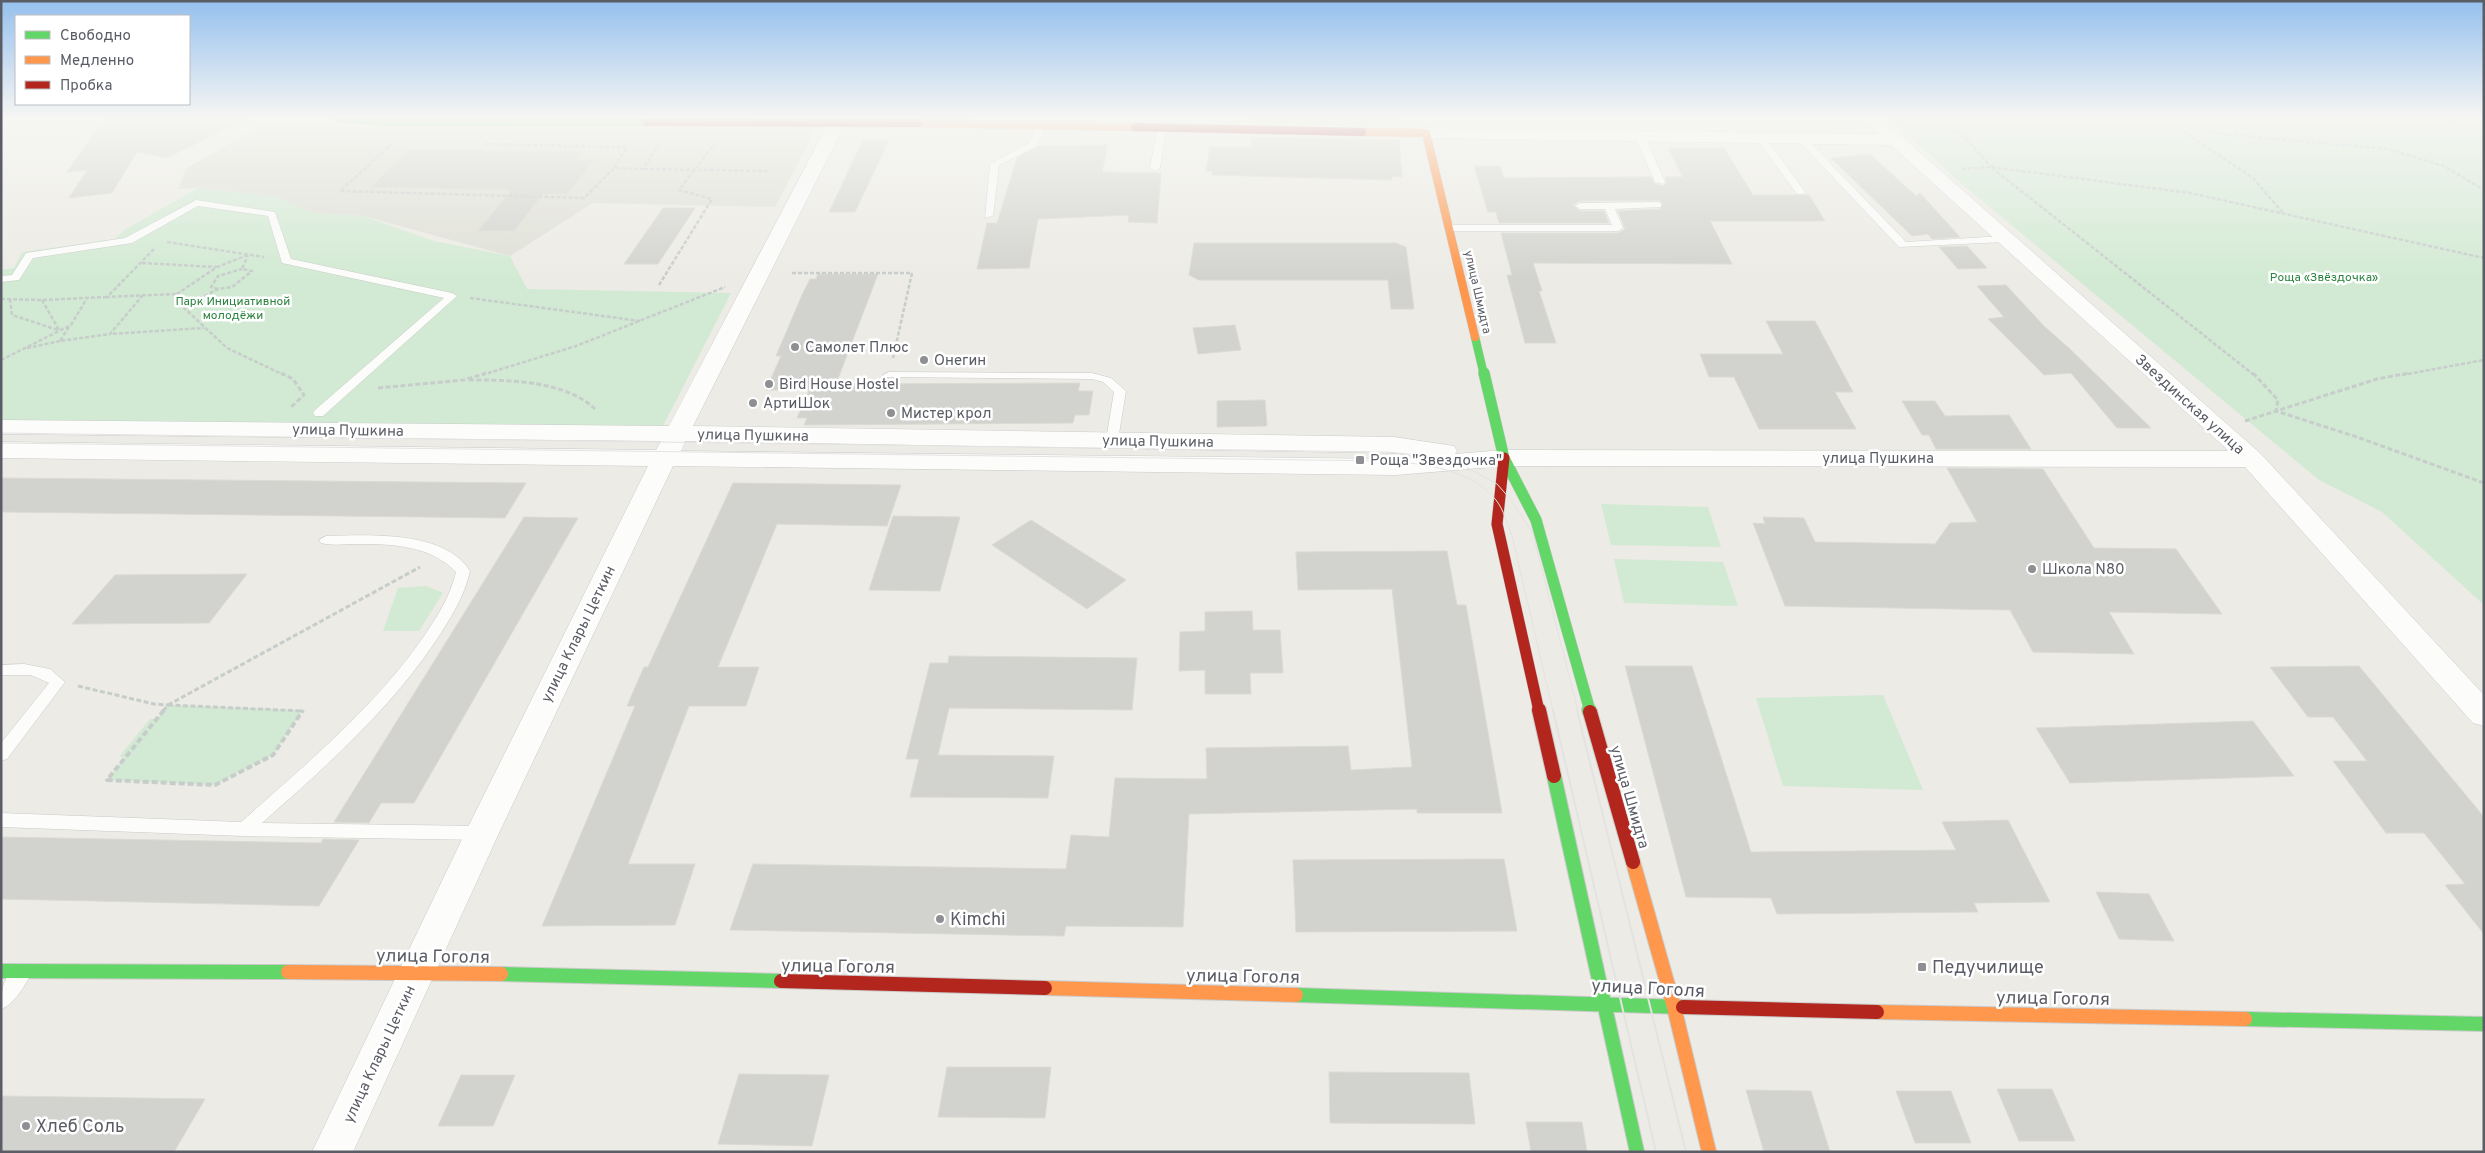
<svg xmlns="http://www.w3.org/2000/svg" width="2485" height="1153" viewBox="0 0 2485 1153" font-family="Overpass,sans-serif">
<rect width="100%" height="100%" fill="#ecebe5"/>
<path fill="#dedfd5" d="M276,118L297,122L376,129H816L775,207L593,203L510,256L363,216L312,213L278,197L198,188L178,189L187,168Z"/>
<path fill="#d2ead3" d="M1889,118H2484V605L2382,512L2319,480L1962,184Z
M198,188L278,197L312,213L363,216L434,241L510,256L527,289L731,293L663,426L1,421V270L14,268L22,252L114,239L126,229Z
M1601,504L1708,507L1721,547L1611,545Z
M1614,559L1723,562L1738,606L1624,603Z
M426,586L443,593L419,631H383L398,588Z
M1883,695L1923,790L1783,786L1756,698Z
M168,705L303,710L273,755L215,785L107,780L125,757H119L150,719H157Z"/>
<path fill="#d2d2ce" stroke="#dcdad4" d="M104,118H247L167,158L137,152L112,193L69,198L87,170L67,172Z
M1251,118H1398L1399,126L1251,123Z
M1251,137L1399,140L1402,177L1392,176V180L1212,175V171H1206L1210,147H1251Z
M863,140H889L855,212H829Z
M1082,145H1108L1102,172L1161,173L1157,223L1128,222L1129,215L1038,219L1029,268L977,269L987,223H997L1017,158L1038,146Z
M1668,148H1724L1753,195H1809L1825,221H1710L1732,264L1533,263L1542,291H1539L1556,343H1525L1507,275H1512L1501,233H1618L1625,229L1618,211L1661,209L1663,203L1658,200L1580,201L1573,205L1580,211H1604L1609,223H1499L1496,212H1488L1474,166H1500L1504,178L1651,177L1655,184L1663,186L1667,182L1665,177H1683Z
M410,149L582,152L575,160H595L567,194H543L514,231H478L511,190L371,187Z
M1870,154L1916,196L1920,193L1960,237L1932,239L1928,234L1912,236L1831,158Z
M663,208H695L658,264H624Z
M1194,243H1396L1406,247L1414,309H1391L1388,280H1199L1189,275Z
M1967,246L1987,268L1958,269L1939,247Z
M818,274H878L836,384L1080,383L1078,391H1093L1089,415H1075L1073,423L804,425L807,418H797L809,390H766L781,356H776L802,295L810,279H816Z
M2006,285L2044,326L2070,349L2151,428H2117L2071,373L2044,375L1988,319L2004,317L1977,286Z
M1766,321H1815L1853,392H1835L1856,429H1759L1734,377H1709L1700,354H1783Z
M1235,325L1241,350L1198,354L1193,328Z
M1265,400L1267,426L1217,427V401Z
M1902,401H1935L1945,416L2009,415L2031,449H1936L1929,435H1922Z
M1947,468L2043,469L2094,548L2176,549L2222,614L2109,612L2134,654L2033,652L2010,610L1785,606L1753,523L1765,524L1763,517L1804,518L1815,542L1935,544L1950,523L1977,522Z
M1,478L526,483L505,518L1,512Z
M733,483L901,485L887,526L777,524L718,667H759L746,706H689L628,864H695L675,925L542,926L635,706H627L644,667H648Z
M893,516L960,517L940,591L869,590Z
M524,517L578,518L414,803H381L369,823L334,822Z
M1031,520L1126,580L1087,609L992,545Z
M1447,551L1457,605H1466L1502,813H1417V809L1189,814L1183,927L1066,926L1064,936L730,930L753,864L1066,869L1071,835L1109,837L1115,778L1207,779L1206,748L1348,746L1351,770L1412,767L1392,589L1298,590L1296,552Z
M247,574L209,623L72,624L115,575Z
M1252,611L1253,630H1280L1283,673H1250L1251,694H1205V670L1179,671L1180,632L1205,631V612Z
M949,656L1137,658L1132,710L949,708L938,755L1054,756L1048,798L910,797L919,759H906L930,663H948Z
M1625,666H1692L1751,852L1956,850L1942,822L2008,820L2050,902L1974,903L1978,912L1777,914L1771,898L1686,897Z
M2359,666L2484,817V934L2445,885L2465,884L2424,833H2386L2333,761H2367L2333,717H2308L2270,667Z
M2253,721L2294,776L2070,783L2036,728Z
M1,837L321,843L323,839L359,840L319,906L1,899Z
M1504,859L1517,931L1296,932L1293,860Z
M2096,892L2149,894L2174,941L2119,939Z
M947,1067H1051L1045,1118L938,1117Z
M1329,1072L1469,1073L1475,1124L1330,1123Z
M739,1074L829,1075L812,1146L718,1144Z
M461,1075H515L493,1126H438Z
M1997,1089H2052L2075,1141H2019Z
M1746,1090L1811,1091L1830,1152H1764Z
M1896,1091H1951L1971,1143H1915Z
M1,1096L205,1099L174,1152H1Z
M1526,1122H1582L1587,1152H1531Z"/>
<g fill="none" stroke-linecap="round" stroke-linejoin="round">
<defs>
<path id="lane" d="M1039,122L1046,124L1036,147L999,165L993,216L985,218L990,164L1029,143Z
M1162,123L1166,126L1160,168L1155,171L1150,168L1158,126Z
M1640,133L1645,136L1665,182L1663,184L1655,182L1635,136Z
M1758,136H1764L1805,192L1803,194H1797L1756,138Z
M1799,137H1805L1906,242L2004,236L2009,239L2004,242L1899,247L1799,141Z
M196,200L275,212L291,259L452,293L457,296L323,416H315L313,413L315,410L444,298L282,263L268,216L198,206L132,243L33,258L19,280L1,282V276L12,275L26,253L125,238Z
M1658,202L1661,203V207L1615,209L1623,228L1618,231H1449L1444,228L1449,225H1612L1605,209H1580L1575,206L1580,203Z
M889,372L1092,373L1111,378L1126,391L1118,440L1112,444L1106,440L1114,392L1103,382L1092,379L885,377L883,375Z
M326,536C368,535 445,530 470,571C464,598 450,619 435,642C388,712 325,767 262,823L482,826L488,828L490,833L488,838L482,840L244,836L1,827V813L241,822C305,765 372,710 422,639C436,618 450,598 456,572C430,545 392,544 357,544C345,544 332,546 321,543L319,540Z
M24,664L50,669L65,682L7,759L1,761V743L49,683L31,675H1V665Z
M23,964L29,966L32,972C26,984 14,1005 1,1009C1,991 3,971 23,964Z"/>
<path id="street" d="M831,118H841L846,122L693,426L1394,437L1454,446L1457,451L1455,454L1504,450L2229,451L1891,145L1426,138L1420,137L1417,133L1420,129L1426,128L1879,134L1862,118H1881L2261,454L2484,695V726L2473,723L2245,467L1504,466L1396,475L673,466L499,833L353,1152H312L465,833L648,466L1,458V442L656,450L661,441L1,434V420L669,426ZM685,441L1394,453L1428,457L1396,459L681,451Z"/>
<path id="fast-far2" d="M338,118L384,122H647
M1475,337L1484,375"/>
<path id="fast-far1" d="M1484,373L1504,458L1536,520L1590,711"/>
<path id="fast" d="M1589,710L1590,712
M1554,776L1637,1152
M1,971L288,972
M501,974L781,981
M1296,995L1683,1007
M2245,1019L2484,1024"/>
<path id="slow-far1" d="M918,123L1135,127
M1362,132L1426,133L1475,337"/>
<path id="slow" d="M1633,862L1674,1007L1709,1152
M288,972L501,974
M1045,988L1296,995
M1877,1012L2245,1019"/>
<path id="jam-far2" d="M647,122L918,123
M1135,127L1362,132"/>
<path id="jam-far1" d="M1504,458L1497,524L1539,711"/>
<path id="jam" d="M1539,710L1554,776
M1590,712L1633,862
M781,981L1045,988
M1683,1007L1877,1012"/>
</defs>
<use href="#lane" stroke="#c9cac9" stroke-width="1"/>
<use href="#street" stroke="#c9cac9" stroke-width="1"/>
<use href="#fast-far2" stroke="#cacaca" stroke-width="9"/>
<use href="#fast-far1" stroke="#cacaca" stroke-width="12"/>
<use href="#fast" stroke="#cacaca" stroke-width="16"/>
<use href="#slow-far1" stroke="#cacaca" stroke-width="9"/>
<use href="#slow" stroke="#cacaca" stroke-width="16"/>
<use href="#jam-far2" stroke="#cacaca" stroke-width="9"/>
<use href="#jam-far1" stroke="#cacaca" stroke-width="12"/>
<use href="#jam" stroke="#cacaca" stroke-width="16"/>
<path stroke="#c7cdcb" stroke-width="2.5" stroke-dasharray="4 2" stroke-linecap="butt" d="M1,118H6
M1929,118L1964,136L1991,167
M2443,118L2452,121L2484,122
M2164,119L2221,134L2388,149L2444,166L2484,190
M2168,121L2253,178L2283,213
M393,143L340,191L584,198L614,168L643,169L661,141
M485,144L627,147L614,168
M644,169L771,171
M1962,169L1991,167
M167,242L264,257
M154,249L107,297L177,294
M248,255L217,267L177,294L183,307L227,348L284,375
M142,263L216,267
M792,273H912L893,358
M659,285L712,199L679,190L715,143
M218,289L211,287L218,276L242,269
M143,295L110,334L204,328
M470,298L640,321
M1,299L42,300L107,297
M10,299L12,315L58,330
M42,300L59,330
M183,307L218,289L232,287L252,271L242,269L248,255
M69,327L60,341L110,334
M27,348L60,341
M1,360L71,325L87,298
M482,375L576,346L725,287
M2254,375L1991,167L2190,193L2484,258
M2402,375L2484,360"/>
<path stroke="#c7cdcb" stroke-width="3" stroke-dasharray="5 2.5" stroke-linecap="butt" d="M281,373L293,379L304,395L291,407
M2253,373L2278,400L2276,411L2377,379L2409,373
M469,380C508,380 566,380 596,410
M378,388L464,380L486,373
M2245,421L2276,411L2357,437L2484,483
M78,686L154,704L168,705
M168,705L302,711
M168,705L420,567
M163,711L168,705"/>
<path stroke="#c7cdcb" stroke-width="4" stroke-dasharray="6 3" stroke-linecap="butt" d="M164,710L107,780L215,785L273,755L303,710"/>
<use href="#lane" fill="#fcfcfb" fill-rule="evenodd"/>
<use href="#street" fill="#fcfcfb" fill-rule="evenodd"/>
<use href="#fast-far2" stroke="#63d668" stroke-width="8"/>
<use href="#fast-far1" stroke="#63d668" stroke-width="11"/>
<use href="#fast" stroke="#63d668" stroke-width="14"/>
<use href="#slow-far1" stroke="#ff974d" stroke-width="8"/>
<use href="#slow" stroke="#ff974d" stroke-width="14"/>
<use href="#jam-far2" stroke="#b3261e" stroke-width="8"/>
<use href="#jam-far1" stroke="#b3261e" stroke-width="11"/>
<use href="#jam" stroke="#b3261e" stroke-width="14"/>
<path stroke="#e4e3e3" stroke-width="1" d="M1,433L1387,452L1430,456L1459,463L1497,484L1512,501L1533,534L1578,711
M1,443L1388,461C1425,464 1471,469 1496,500C1504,510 1507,524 1512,536L1553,711"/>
<path stroke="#e4e3e3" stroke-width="2" d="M1553,710L1656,1152
M1577,710L1686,1152"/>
</g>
<linearGradient id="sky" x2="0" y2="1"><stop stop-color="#95c0ee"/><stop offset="0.42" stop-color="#f6f6f3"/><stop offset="1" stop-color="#f6f6f3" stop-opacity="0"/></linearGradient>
<rect width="2485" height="279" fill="url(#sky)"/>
<g fill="#8d8f92" stroke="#fff" stroke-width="2">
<circle cx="795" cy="347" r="5"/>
<circle cx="924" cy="360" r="5"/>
<circle cx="769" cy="384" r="5"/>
<circle cx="753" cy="403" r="5"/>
<circle cx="891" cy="413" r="5"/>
<rect x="1355" y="455" width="10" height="10" rx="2.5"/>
<circle cx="2032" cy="569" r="5"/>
<circle cx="940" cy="919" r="5"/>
<rect x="1917" y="962" width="10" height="10" rx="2.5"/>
<circle cx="26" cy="1126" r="5"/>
</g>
<g text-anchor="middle" stroke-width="5" stroke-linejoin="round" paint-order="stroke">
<g font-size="12" fill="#2b833f" stroke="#fff">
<text x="2324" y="281">Роща «Звёздочка»</text>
<text x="233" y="305">Парк Инициативной<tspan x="233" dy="14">молодёжи</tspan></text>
</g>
<g font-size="12" fill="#5a5d65" stroke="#fff">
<text transform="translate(1478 292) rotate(77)" y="4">улица Шмидта</text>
</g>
<g font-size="15" fill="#5a5d65" stroke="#fff" text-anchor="start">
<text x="805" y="352">Самолет Плюс</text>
<text x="934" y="365">Онегин</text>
<text x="779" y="389">Bird House Hostel</text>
<text x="763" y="408">АртиШок</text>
<text x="901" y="418">Мистер крол</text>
<text x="1370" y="465">Роща "Звездочка"</text>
<text x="2042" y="574">Школа N80</text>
</g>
<g font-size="15" fill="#5a5d65" stroke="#fff">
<text transform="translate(2190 404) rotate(42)" y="5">Звездинская улица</text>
<text transform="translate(348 430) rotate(1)" y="5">улица Пушкина</text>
<text transform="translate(753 435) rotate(1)" y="5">улица Пушкина</text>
<text transform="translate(1158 441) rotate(1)" y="5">улица Пушкина</text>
<text x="1878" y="463">улица Пушкина</text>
<text transform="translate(578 634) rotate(-64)" y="5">улица Клары Цеткин</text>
<text transform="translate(1630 797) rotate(74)" y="5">улица Шмидта</text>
<text transform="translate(379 1054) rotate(-65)" y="5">улица Клары Цеткин</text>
</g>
<g font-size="18" fill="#5a5d65" stroke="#fff" text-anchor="start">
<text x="950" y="925">Kimchi</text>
<text x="1932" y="973">Педучилище</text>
<text x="36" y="1132">Хлеб Соль</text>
</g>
<g font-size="18" fill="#5a5d65" stroke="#fff">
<text transform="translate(433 956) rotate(1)" y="6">улица Гоголя</text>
<text transform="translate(838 966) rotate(1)" y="6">улица Гоголя</text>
<text transform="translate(1243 976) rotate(1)" y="6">улица Гоголя</text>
<text transform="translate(1648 988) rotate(3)" y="6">улица Гоголя</text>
<text transform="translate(2053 998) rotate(1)" y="6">улица Гоголя</text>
</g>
</g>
<rect width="2485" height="1153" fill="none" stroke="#5a5d65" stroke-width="5"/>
<rect x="15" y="15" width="175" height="90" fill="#ffffff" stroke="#bdbec1"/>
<rect x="25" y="31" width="25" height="8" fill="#63d668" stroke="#bdbec1"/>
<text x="60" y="40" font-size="15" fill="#5a5d65">Свободно</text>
<rect x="25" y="56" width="25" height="8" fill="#ff974d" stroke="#bdbec1"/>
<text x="60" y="65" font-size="15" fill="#5a5d65">Медленно</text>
<rect x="25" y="81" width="25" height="8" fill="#b3261e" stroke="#bdbec1"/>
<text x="60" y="90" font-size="15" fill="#5a5d65">Пробка</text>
</svg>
